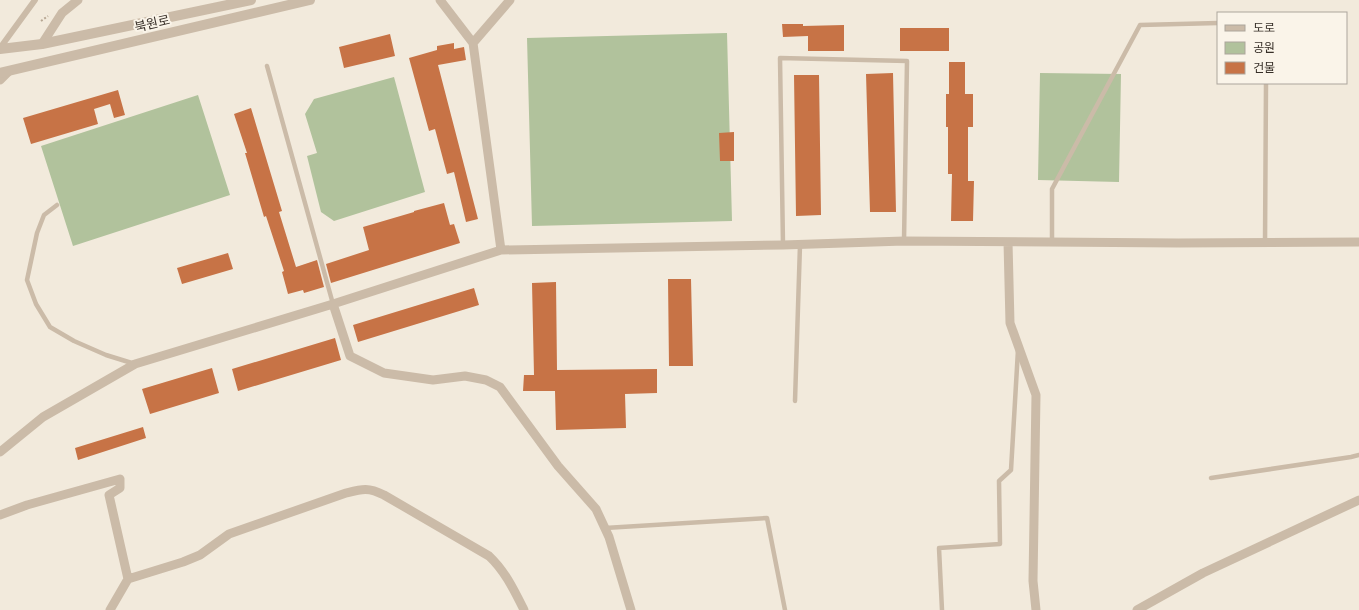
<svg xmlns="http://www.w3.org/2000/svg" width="1359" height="610" viewBox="0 0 1359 610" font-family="Rubik,'Noto Sans KR',sans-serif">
<rect width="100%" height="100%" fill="#f2eadc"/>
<path fill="#b1c29c" d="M727,33L732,221L532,226L527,38Z
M1040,73L1121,74L1119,182L1038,180Z
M394,77L425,192L334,221L321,212L307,156L317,153L305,114L314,99Z
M198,95L230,195L73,246L41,146Z"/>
<path fill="#c77346" d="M782,24H803V26L844,25V51H808V36L783,37Z
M900,28H949V51H900Z
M390,34L395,56L344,68L339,47Z
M454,43V49L464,47L466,60L438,65L478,219L466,222L454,172L447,174L435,129L429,131L409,58L437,50V46Z
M949,62H965V94H973V127H968V181H974L973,221H951L952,174H948V127H946V94H949Z
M893,73L896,212H870L866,74Z
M794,75H819L821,215L796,216Z
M118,90L125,115L114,118L110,104L94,109L98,124L31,144L23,118Z
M251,108L282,211L279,212L296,267L317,260L324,287L304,293L303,290L288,294L282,272L284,271L266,216L264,217L245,153H247L234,114Z
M734,132V161H720L719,133Z
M444,203L450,225L454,224L460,243L331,283L326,264L369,250L363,227L414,212V211Z
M228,253L233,269L182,284L177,268Z
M668,279H691L693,366H669Z
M556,282L557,370L657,369V393L625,394L626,428L556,430L555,391H523L524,375H534L532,283Z
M474,288L479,305L358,342L353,325Z
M335,338L341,360L238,391L232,369Z
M212,368L219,393L150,414L142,389Z
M143,427L146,438L78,460L75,448Z"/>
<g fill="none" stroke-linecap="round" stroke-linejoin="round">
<path stroke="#b6a692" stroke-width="2" stroke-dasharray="2 2" stroke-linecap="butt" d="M41,21L48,16"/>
<path stroke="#cbbba8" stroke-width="4.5" d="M267,66L333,304
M57,205L44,215L37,233L27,280L36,304L50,327L74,341L106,355L135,364
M1052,242V189L1140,25L1218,23
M1265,243L1266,83
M783,245L780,58L907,61L904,241
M795,401L800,245
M1211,478L1351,457L1359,455
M605,528L767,518L785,610
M942,610L939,548L1000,544L999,481L1011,470L1018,350"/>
<path stroke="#cbbba8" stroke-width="6" d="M0,48L35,0"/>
<path stroke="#cbbba8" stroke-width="9" d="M440,0L473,43L501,250
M473,43L510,0
M42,44L62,13L78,0
M0,80L9,71
M1008,242L1010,323L1036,395L1033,581L1036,610
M333,304L350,356L384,373L433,380L465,376L486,380L500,387L558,466L596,509L609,537L631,610
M0,452L43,417L135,364L333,304L501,250L783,245L904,241L1178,243L1359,242
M0,515L27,505L120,479V488L109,495L128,579
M110,610L128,579L183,562L200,555L229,534L346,493C362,489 368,487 384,495L489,556C505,571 514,590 524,610
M1137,610L1203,573L1359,500"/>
<path stroke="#cbbba8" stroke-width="10" d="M0,49L42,44L251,0
M0,73L310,0"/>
</g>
<g text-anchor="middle" stroke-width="4" stroke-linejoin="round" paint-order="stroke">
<g font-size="13" fill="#372f28" stroke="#faf4e9">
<text transform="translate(152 23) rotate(-13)" y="5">북원로</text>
</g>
</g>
<rect x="1217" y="12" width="130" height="72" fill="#faf4e9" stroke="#aca59c"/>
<rect x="1225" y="25" width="20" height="6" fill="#cbbba8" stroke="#aca59c"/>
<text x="1253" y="32" font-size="12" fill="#372f28">도로</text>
<rect x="1225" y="42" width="20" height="12" fill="#b1c29c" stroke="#aca59c"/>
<text x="1253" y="52" font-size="12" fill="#372f28">공원</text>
<rect x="1225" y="62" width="20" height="12" fill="#c77346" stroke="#aca59c"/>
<text x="1253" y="72" font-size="12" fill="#372f28">건물</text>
</svg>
